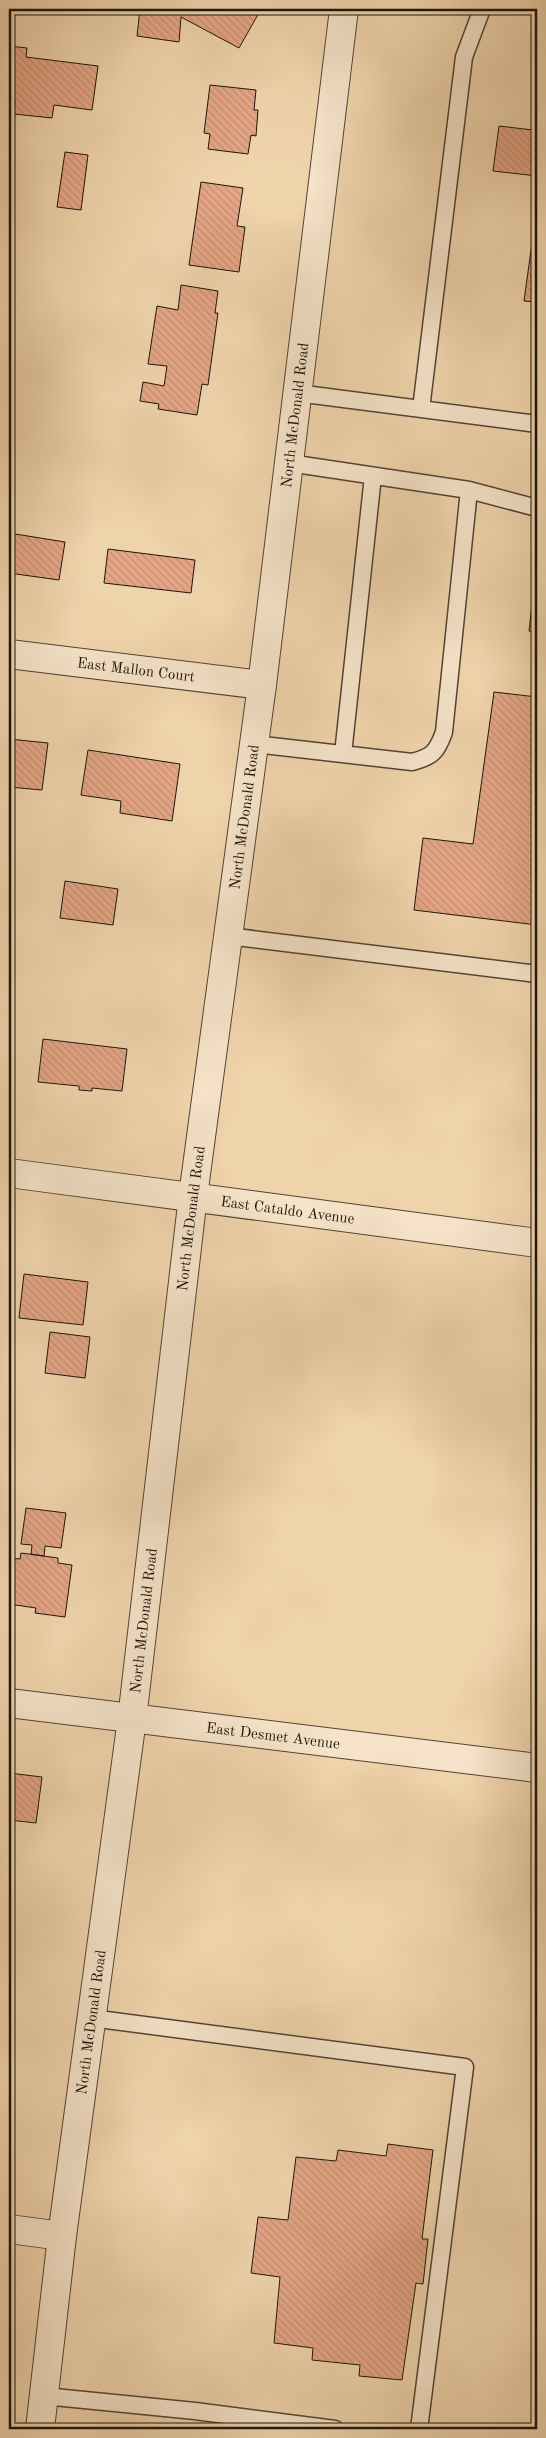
<svg xmlns="http://www.w3.org/2000/svg" width="546" height="2438" viewBox="0 0 546 2438" font-family="'Old Standard TT',serif">
<defs>
<pattern id="building-back-hatch" width="6" height="6" patternUnits="userSpaceOnUse" patternTransform="scale(1.25)"><rect width="6" height="6" fill="#e5a686"/><path d="M-1 5l2 2M0 0l6 6M5-1l2 2" fill="none" stroke="#c48e72"/></pattern>
</defs>
<rect width="100%" height="100%" fill="#efd3ab"/>
<filter id="stains"><feTurbulence type="fractalNoise" baseFrequency=".004" numOctaves="4"/><feColorMatrix values="0 0 0 0 .2 0 0 0 0 .09 0 0 0 0 .02 0 0 0 .5 -.17"/></filter>
<radialGradient id="worn" r=".72"><stop offset=".6" stop-color="#630" stop-opacity="0"/><stop offset="1" stop-color="#630" stop-opacity=".3"/></radialGradient>
<path fill="url(#building-back-hatch)" stroke="#1c150c" d="M140,9H256L260,11L239,48L181,17L179,42L137,36Z
M9,46L27,48L26,57L98,66L92,110L54,105L52,118L14,114L15,101L9,100Z
M210,85L256,90L254,110H258L256,136L251,135L248,154L208,149L210,134L204,133Z
M537,98V176L493,171L499,126L533,130Z
M65,152L88,155L81,210L57,207Z
M201,182L243,188L237,226L245,227L239,272L189,265Z
M536,214H537V302L524,301Z
M181,285L218,291L215,313H218L208,385L202,384L197,415L158,409L159,404L140,401L143,382L164,386L167,366L148,364L157,306L178,310Z
M9,533L65,542L59,580L9,573Z
M108,549L195,560L191,593L104,583Z
M534,586L537,587V632L529,631Z
M494,692L537,697V925L414,910L423,838L473,844Z
M9,739L48,743L42,790L9,787Z
M88,750L180,764L172,821L120,813L121,801L81,795Z
M65,881L118,889L113,925L60,918Z
M43,1039L127,1049L122,1091L92,1088V1091L79,1090V1086L38,1082Z
M24,1274L88,1282L83,1325L19,1318Z
M50,1332L90,1337L85,1378L45,1373Z
M26,1508L66,1513L61,1548L45,1546L44,1556L31,1554L32,1545L21,1544Z
M21,1553L58,1558V1563L72,1565L65,1617L35,1613L36,1608L9,1604V1558L20,1559Z
M9,1773L42,1777L36,1823L9,1820Z
M9,2070L14,2071L9,2107Z
M388,2144L433,2150L422,2239H428L423,2284L416,2283L402,2380L359,2376L360,2365L312,2360L313,2348L274,2343L280,2277L251,2273L258,2217L288,2220L296,2157L336,2161L338,2150L386,2156Z"/>
<g fill="none" stroke-linecap="round" stroke-linejoin="round">
<defs>
<path id="service" d="M297,393L537,424
M421,409L464,57L482,9
M289,463L469,490L537,508
M254,744L412,762C432,757 437,752 444,732L469,490
M343,754L373,476
M228,936L537,974
M91,2018L465,2067L419,2429
M44,2396L195,2411L335,2429"/>
<g id="minor">
<path id="s1" d="M9,654L262,685"/>
<path id="s2" d="M9,1173L537,1243"/>
<path id="s3" d="M9,1703L537,1768"/>
<path d="M9,2229L62,2236"/>
</g>
<g id="tertiary">
<path id="s4" d="M40,2429L62,2236L132,1719L193,1196L262,685L344,9"/>
</g>
</defs>
<use href="#service" stroke="#514434" stroke-width="19"/>
<use href="#minor" stroke="#514434" stroke-width="30"/>
<use href="#tertiary" stroke="#514434" stroke-width="30"/>
<use href="#service" stroke="#f5e2c8" stroke-width="16"/>
<use href="#minor" stroke="#f5e2c8" stroke-width="28"/>
<use href="#tertiary" stroke="#f5e2c8" stroke-width="28"/>
</g>
<g text-anchor="middle" stroke-width="4.5" stroke-linejoin="round" paint-order="stroke">
<g font-size="15" fill="#1c150c" stroke="#f5e2c8">
<text dy="5" stroke="none"><textPath href="#s4" startOffset="2030">North McDonald Road</textPath></text>
<text dy="5" stroke="none"><textPath href="#s1" startOffset="128">East Mallon Court</textPath></text>
<text dy="5" stroke="none"><textPath href="#s4" startOffset="1625">North McDonald Road</textPath></text>
<text dy="5" stroke="none"><textPath href="#s2" startOffset="281">East Cataldo Avenue</textPath></text>
<text dy="5" stroke="none"><textPath href="#s4" startOffset="1220">North McDonald Road</textPath></text>
<text dy="5" stroke="none"><textPath href="#s4" startOffset="815">North McDonald Road</textPath></text>
<text dy="5" stroke="none"><textPath href="#s3" startOffset="266">East Desmet Avenue</textPath></text>
<text dy="5" stroke="none"><textPath href="#s4" startOffset="410">North McDonald Road</textPath></text>
</g>
</g>
<rect width="546" height="2438" fill="none" stroke="#efd3ab" stroke-width="30"/>
<rect x="10" y="10" width="526" height="2418" fill="none" stroke="#1c150c" stroke-width="2.5"/>
<rect x="15" y="15" width="516" height="2408" fill="none" stroke="#1c150c"/>
<rect width="100%" height="100%" filter="url(#stains)"/>
<rect width="100%" height="100%" fill="url(#worn)"/>
</svg>
